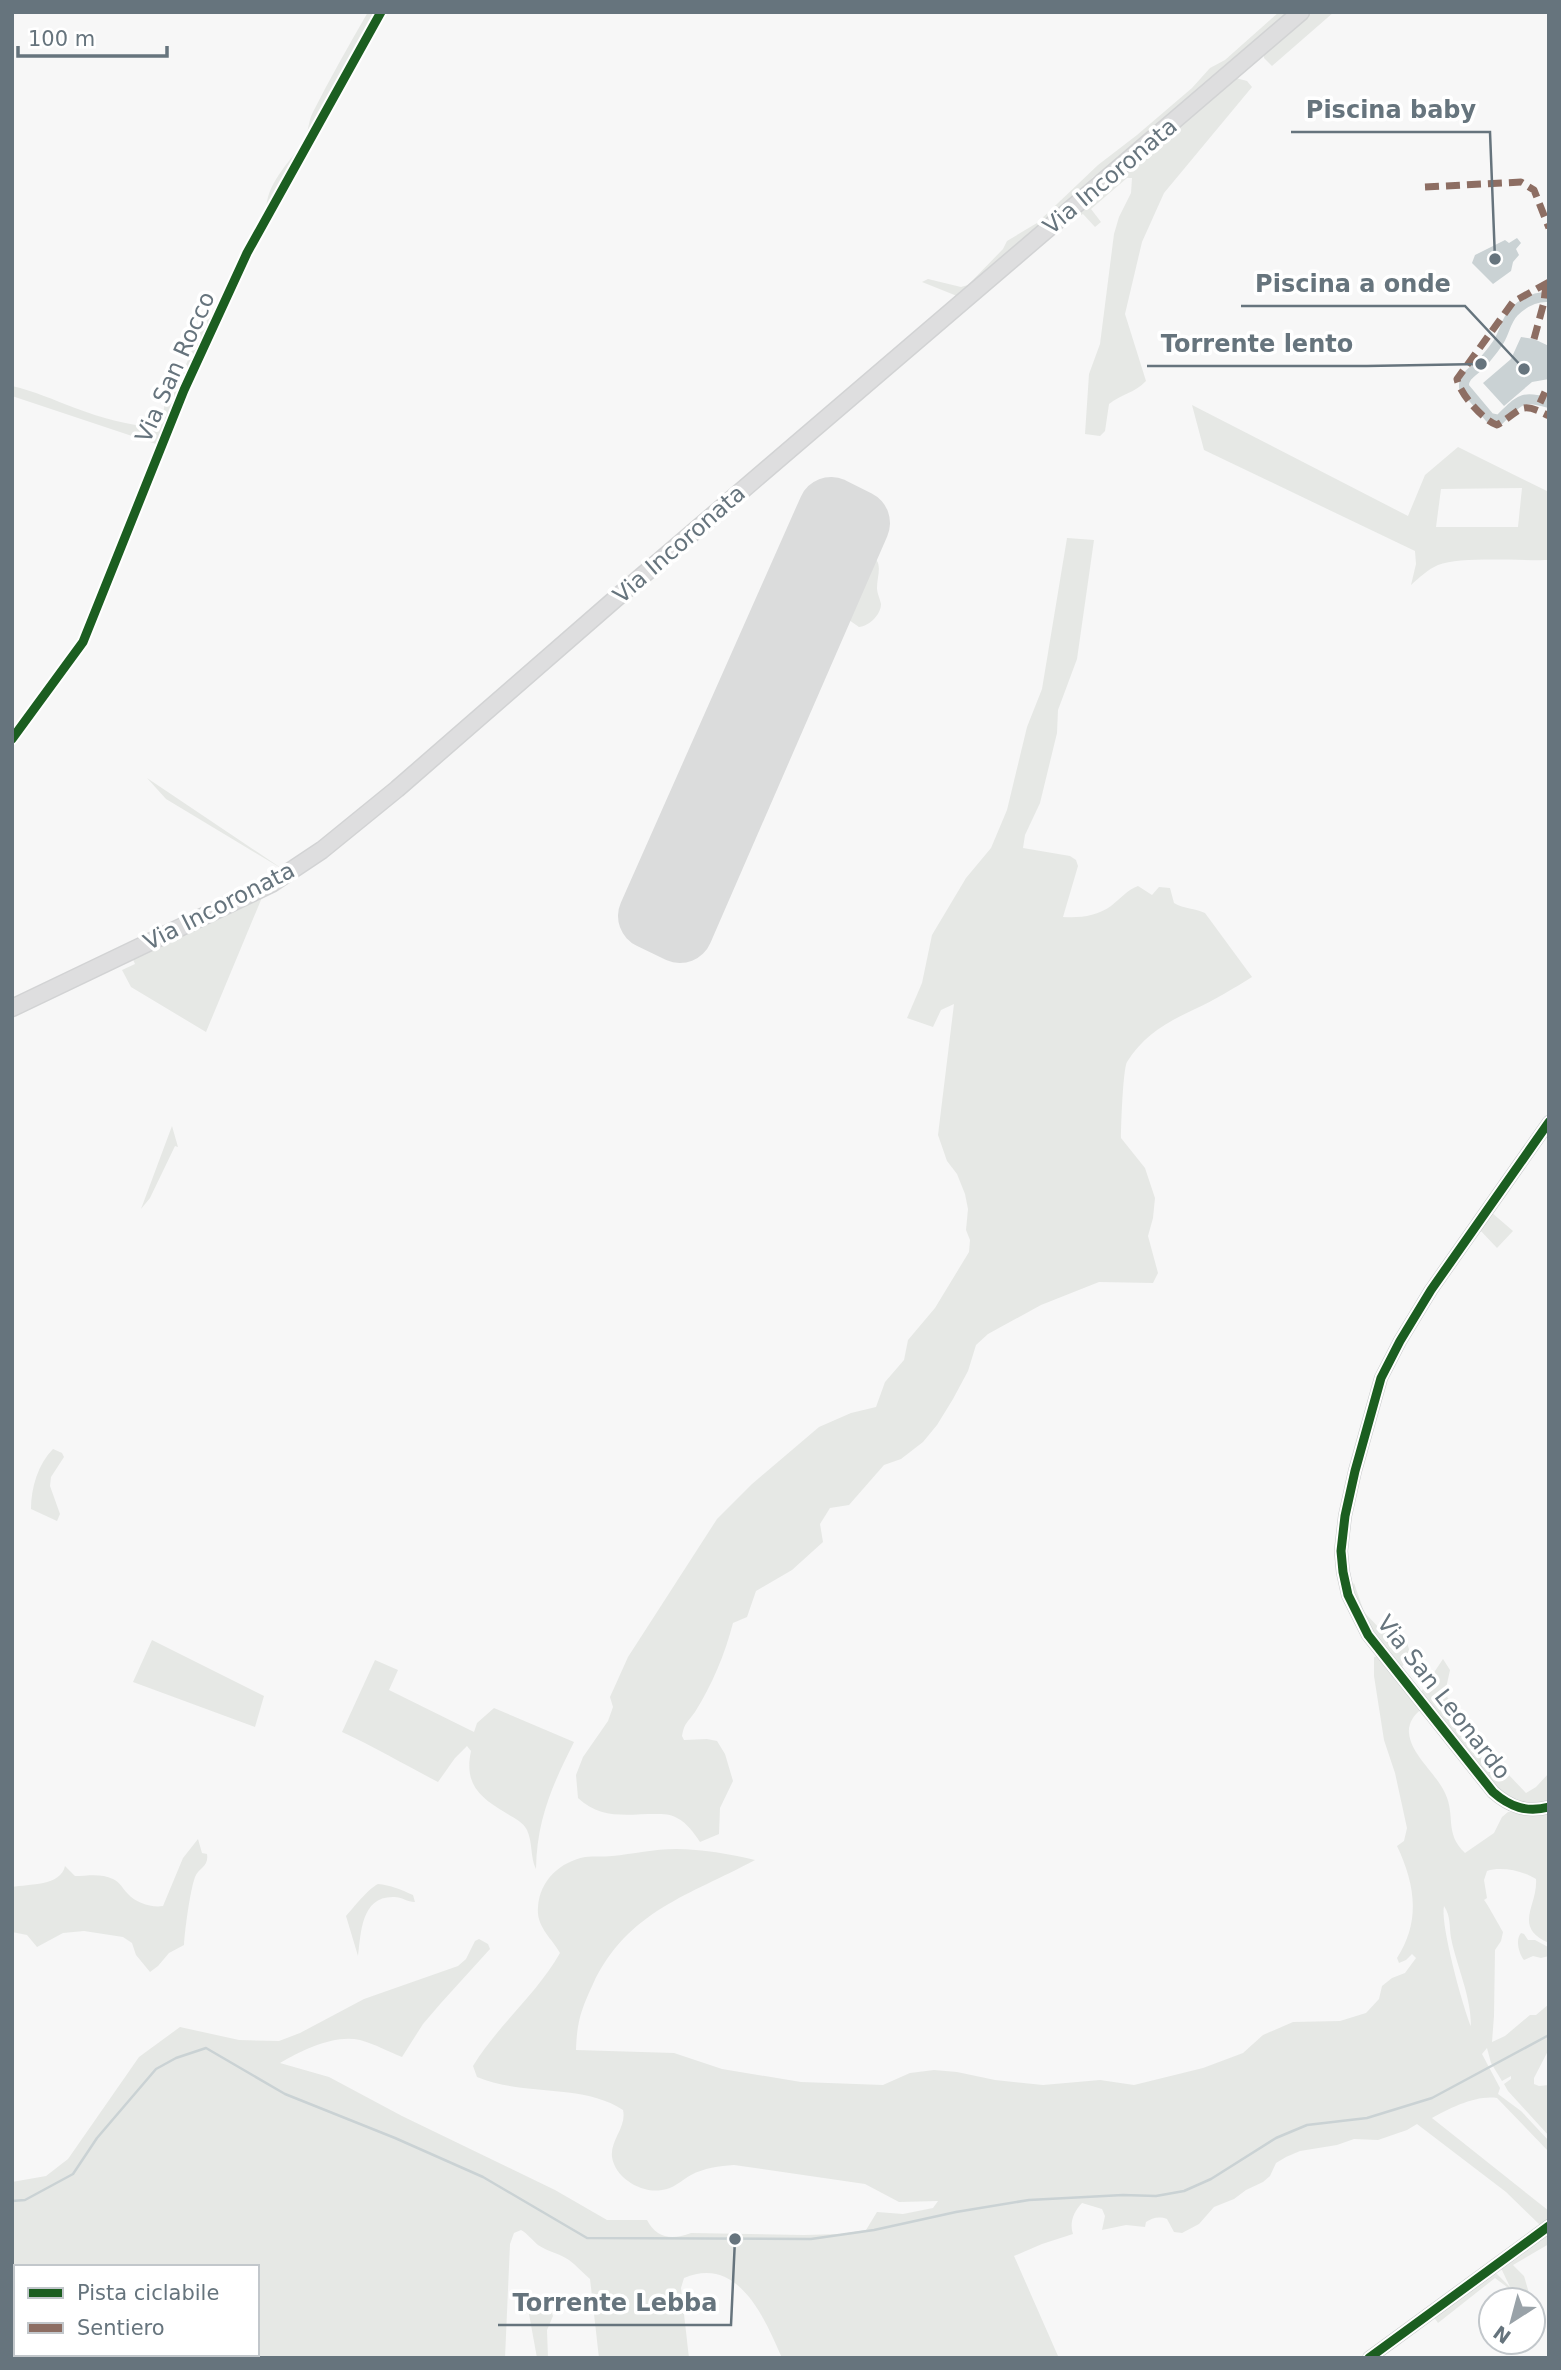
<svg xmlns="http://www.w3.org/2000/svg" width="1561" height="2370" viewBox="0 0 1561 2370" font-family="'DejaVu Sans',sans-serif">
<rect width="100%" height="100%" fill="#f7f7f7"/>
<path fill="#e6e8e5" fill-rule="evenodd" d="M368,12H377L266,212C266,183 288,165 303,142C309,133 308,121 313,112C330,78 349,45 368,12Z
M1279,12H1293L1112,168L1093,177L1076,198L962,298L922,282L928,279L961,287L968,285L1003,249L1007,241L1037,223L1098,165L1137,135L1192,88L1210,68L1225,60Z
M1309,12H1334L1272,66L1264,58V52Z
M1232,77L1247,81L1252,87L1164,193L1142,242L1125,314L1146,381C1135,393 1121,394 1109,404L1105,431L1100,436L1085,434L1089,374L1100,344L1114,234L1119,217L1131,193L1132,178H1127L1091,209L1101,222L1095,227L1083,214C1062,222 1043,243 1026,258Z
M212,317L216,318L159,445L12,396V386C34,391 54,400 75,408C101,418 129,425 156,428L161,426L168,384L185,367L196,341L197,323Z
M1192,405L1408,516L1425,475L1458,447L1549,492V560C1521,561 1461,556 1438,565C1427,570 1420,577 1411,585L1416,564L1415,551L1204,450ZM1522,488L1518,527H1436L1441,489Z
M1067,538L1094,540L1077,659L1058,710L1057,733L1040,803L1025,835L1023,848L1070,856L1076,860L1078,866L1063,917C1081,918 1097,916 1111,906C1120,899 1127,890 1138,886L1152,895L1159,887L1170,888L1174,903C1184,909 1195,908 1205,913L1252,977C1234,988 1215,1000 1195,1009C1167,1022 1144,1035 1127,1062C1123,1069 1121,1125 1121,1138L1145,1168L1155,1198L1153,1218L1148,1236L1158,1273L1153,1283L1099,1282L1041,1305L988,1334L976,1345L968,1371L953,1399L937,1425L923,1442L901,1459L884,1465L849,1505L830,1508L820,1524L823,1542L792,1570L756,1591L747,1617L733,1623C725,1654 712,1685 695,1712C688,1722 684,1723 682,1736L684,1740L707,1739L717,1741L725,1754L733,1781L720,1808L719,1834L700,1842C694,1833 687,1823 677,1818C671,1814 663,1814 656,1814C627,1814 601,1820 578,1798L576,1775L583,1757L608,1721L613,1707L610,1697L628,1657L717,1519L752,1484L819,1427L851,1413L876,1407L885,1382L904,1360L908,1340L935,1308L969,1252L970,1240L966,1230L968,1209L965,1194L957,1174L947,1161L938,1135L954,1004L941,1010L933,1027L907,1018L922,983L932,935L966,878L991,848L1007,810L1027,727L1042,689Z
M868,555C885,560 877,574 877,588C877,593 880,599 881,604C881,615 869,626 859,627L849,620V613L858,591L857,586L860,580V561Z
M147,778L284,870L166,799Z
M263,895L206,1032L131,987L122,970L135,964L132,957Z
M172,1126L178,1147L175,1146L150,1198L141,1209Z
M1491,1212L1513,1231L1497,1248L1479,1229Z
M53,1449L62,1453L64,1457L51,1477L50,1486L60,1514L57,1521L31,1509C31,1488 38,1464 53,1449Z
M1354,1583L1364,1612L1382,1631L1388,1621C1401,1631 1408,1638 1410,1655L1400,1670L1365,1619L1351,1587Z
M152,1640L264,1696L255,1727L133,1682Z
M1379,1656L1421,1710C1414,1714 1408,1724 1409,1733C1411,1755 1436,1773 1445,1793C1456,1816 1444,1833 1465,1853L1494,1833L1502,1817L1508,1812L1549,1809V1943C1512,1927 1538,1906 1536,1879C1524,1871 1501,1866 1487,1871L1484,1880L1487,1898L1484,1900C1487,1903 1500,1927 1503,1932L1501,1941L1495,1950L1494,2016L1492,2042L1505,2036L1530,2015H1536L1549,2004V2049L1534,2078V2084L1539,2086L1549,2085V2136L1508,2091L1504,2084L1511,2079V2076L1502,2081L1491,2063L1487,2048L1482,2054L1500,2088L1498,2094L1521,2111L1549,2141V2152L1497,2098C1476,2095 1450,2108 1432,2118L1549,2211V2220L1541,2226L1506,2192L1417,2124L1407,2130L1378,2140L1354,2139L1337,2145L1300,2151L1286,2157L1276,2163L1270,2176L1263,2182L1246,2190L1234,2199L1214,2207L1199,2224L1182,2233L1174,2232L1167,2219C1159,2216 1152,2218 1146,2222L1145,2227L1126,2225L1102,2230L1105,2216L1102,2209L1082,2203C1074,2211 1069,2223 1073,2234L1042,2244L1014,2256L1058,2356L1056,2358H782C764,2317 738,2255 684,2278L681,2288L689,2358H599L590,2279C583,2273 576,2265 569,2260C559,2253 548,2252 538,2245C532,2240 528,2234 521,2230L514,2233L510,2244L505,2358H127L125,2354H257V2267H16V2345L12,2342V2182L46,2176L68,2159L139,2057L180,2027L239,2040L279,2041L300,2033L364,1999L458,1966L466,1959L475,1941L479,1939L488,1944L490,1949L441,2003L423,2024L402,2057C389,2052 375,2044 360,2040C335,2034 302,2050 280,2063L329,2077L402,2116L555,2190L607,2220H647C657,2239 672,2240 691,2233L804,2235L841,2234L866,2230L877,2212L903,2214L933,2208L938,2201L899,2202L865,2184L734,2165C719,2166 704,2168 691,2175C682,2180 673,2189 662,2190C642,2194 615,2178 612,2157C610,2140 627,2127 623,2110C582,2083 525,2097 477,2077L473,2066C498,2025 536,1995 560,1953C552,1938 536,1927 538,1907C540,1880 560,1862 585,1857C594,1856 603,1857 612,1856C633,1854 654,1849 676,1849C702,1849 730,1854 755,1860C690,1895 627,1911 593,1984C581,2010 577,2021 576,2050L674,2053L722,2069L801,2082L883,2085L910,2073L934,2070L957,2072L995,2080L1043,2085L1100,2080L1134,2085L1203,2068L1243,2053L1263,2035L1293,2022L1340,2021L1366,2013L1379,1999L1382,1986L1392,1978L1405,1973L1416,1958L1412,1954L1406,1960L1399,1963L1397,1958C1421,1921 1415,1884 1397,1846L1404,1841L1407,1828L1395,1773L1384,1740L1374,1676V1657ZM1444,1906C1451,1917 1449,1925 1451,1938C1457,1967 1471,1996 1471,2026C1463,2007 1440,1924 1444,1906Z
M1443,1659L1450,1670L1446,1688L1449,1692L1447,1697L1488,1748L1487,1752L1526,1793L1536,1787L1549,1773V1799L1547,1801L1532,1806L1506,1798L1419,1695Z
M375,1660L398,1670L389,1690L474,1732L477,1723L494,1708L574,1742C552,1786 537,1819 536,1869C530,1857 533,1843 527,1830C523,1822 514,1818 506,1813C479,1797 464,1784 471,1751L467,1746L455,1758L438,1782C405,1765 375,1747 342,1732Z
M198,1839L202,1853L207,1854C209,1867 199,1867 195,1877C190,1891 185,1929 184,1945L169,1953L158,1966L150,1972L136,1955L132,1943L123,1937L84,1931L63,1933L37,1947L27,1935L12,1932V1887C29,1884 61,1886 65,1866L75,1876C87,1876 101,1873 113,1879C121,1883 122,1888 128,1894C136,1903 152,1908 163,1906L183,1858Z
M378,1884C390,1885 402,1890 413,1895L415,1902C407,1902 402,1897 394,1897C361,1896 361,1933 358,1956L346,1916C354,1907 368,1889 378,1884Z
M1521,1933L1524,1934L1528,1940H1535L1548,1947L1549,1956L1541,1958L1533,1956L1524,1960C1519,1954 1515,1940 1521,1933Z
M1549,2230V2244L1513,2265L1524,2276L1531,2300H1508L1511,2290L1495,2278L1438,2323L1433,2316L1495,2272L1510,2287L1501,2268Z
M540,2298L549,2305L553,2316L547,2330L548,2358H537L529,2314L531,2304Z"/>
<path fill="#cad2d4" d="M1517,238L1521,243L1516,249L1519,255L1513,262L1511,271L1493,284L1472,263L1475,255L1505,240L1509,243Z
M1521,337L1534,339L1549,346V379L1532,382L1504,406L1483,383L1511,359Z"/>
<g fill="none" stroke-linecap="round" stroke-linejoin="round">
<path stroke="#cad2d4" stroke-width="2.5" d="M12,2201L25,2200L73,2174L97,2138L156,2069L176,2058L206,2048L285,2094L395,2138L483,2177L587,2238L811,2239L874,2230L956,2212L1029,2200L1123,2195L1156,2196L1184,2191L1211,2179L1276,2138L1307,2125L1367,2118L1432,2098L1549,2035"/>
<path stroke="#cad2d4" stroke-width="10" d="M1549,297C1536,296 1524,302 1514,312C1506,320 1505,331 1499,341C1495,348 1488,356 1482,363C1475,371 1463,375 1464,387L1490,418L1499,420C1519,401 1520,394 1549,403"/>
<path stroke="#dbdcdc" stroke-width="66" d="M831,510L857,523L680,930L651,916Z"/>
<defs>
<path id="secondary" d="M12,1008L271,884L322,850L397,789L621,594L1301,12"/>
</defs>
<use href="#secondary" stroke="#d2d3d4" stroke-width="19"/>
<path stroke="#c8cacb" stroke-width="10" d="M12,739L83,642L184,390L247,253L381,12
M12,2348L16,2352"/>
<path stroke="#c8cacb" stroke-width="14" d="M1549,1122L1431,1290L1400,1341L1381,1378L1355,1471L1345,1516L1341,1551L1343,1572L1348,1595L1368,1635L1493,1792C1510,1807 1527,1813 1549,1807
M1369,2358L1549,2226"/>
<use href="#secondary" stroke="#dededf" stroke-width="16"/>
<path stroke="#8d6e63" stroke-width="7" stroke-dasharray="14 7" stroke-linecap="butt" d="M1425,187L1521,182L1534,190L1549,228
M1549,282L1513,302L1457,379C1460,394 1483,420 1497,425C1523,410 1518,400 1549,416
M1534,339L1544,302L1546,284
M1540,403L1545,392"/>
<defs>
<path id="cycleway" d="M12,739L83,642L184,390L247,253L381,12
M1549,1122L1431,1290L1400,1341L1381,1378L1355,1471L1345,1516L1341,1551L1343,1572L1348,1595L1368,1635L1493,1792C1510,1807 1527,1813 1549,1807
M1369,2358L1549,2226"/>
</defs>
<use href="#cycleway" stroke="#fff" stroke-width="13"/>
<use href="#cycleway" stroke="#1b5e20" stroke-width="9"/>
</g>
<g text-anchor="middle" stroke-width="7" stroke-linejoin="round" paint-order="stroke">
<g font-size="23" fill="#66747d" stroke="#fff">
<text transform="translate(1110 176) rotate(-40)" y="8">Via Incoronata</text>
<text transform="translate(175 367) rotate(-66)" y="8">Via San Rocco</text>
<text transform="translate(679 544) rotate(-41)" y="8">Via Incoronata</text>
<text transform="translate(219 906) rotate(-27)" y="8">Via Incoronata</text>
<text transform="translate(1444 1697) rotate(52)" y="8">Via San Leonardo</text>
</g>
</g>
<path fill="none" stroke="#66747d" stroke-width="2.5" d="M1495 259L1490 132H1291M1524 369L1465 306H1241M1481 364L1367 366H1147M735 2239L731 2325H498"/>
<g fill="#66747d" stroke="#fff" stroke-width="2.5">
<circle cx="1495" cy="259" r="7"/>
<circle cx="1524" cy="369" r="7"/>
<circle cx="1481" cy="364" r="7"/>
<circle cx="735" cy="2239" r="7"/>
</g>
<g font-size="24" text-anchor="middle" font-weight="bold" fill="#66747d" stroke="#fff" stroke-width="7" stroke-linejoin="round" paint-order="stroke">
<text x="1391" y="118">Piscina baby</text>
<text x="1353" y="292">Piscina a onde</text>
<text x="1257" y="352">Torrente lento</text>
<text x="615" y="2311">Torrente Lebba</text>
</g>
<rect width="1561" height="2370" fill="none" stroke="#66747d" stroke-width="28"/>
<rect x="14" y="2265" width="245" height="91" fill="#ffffff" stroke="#c2c7cb" stroke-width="2"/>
<rect x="28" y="2288" width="35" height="10" fill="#1b5e20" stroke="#c2c7cb" stroke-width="2"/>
<text x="77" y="2300" font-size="21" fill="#66747d">Pista ciclabile</text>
<rect x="28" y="2323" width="35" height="10" fill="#8d6e63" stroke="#c2c7cb" stroke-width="2"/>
<text x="77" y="2335" font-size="21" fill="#66747d">Sentiero</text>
<g transform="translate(1512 2321) rotate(216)"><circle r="33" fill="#ffffff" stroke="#c2c7cb" stroke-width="2"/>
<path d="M0-5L12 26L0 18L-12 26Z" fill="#99a2a8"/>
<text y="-10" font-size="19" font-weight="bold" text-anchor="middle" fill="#66747d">N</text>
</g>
<path d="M18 46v10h149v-10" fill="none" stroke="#66747d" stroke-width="3.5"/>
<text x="28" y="46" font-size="21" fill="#66747d" stroke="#ffffff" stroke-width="5" paint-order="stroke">100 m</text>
</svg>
